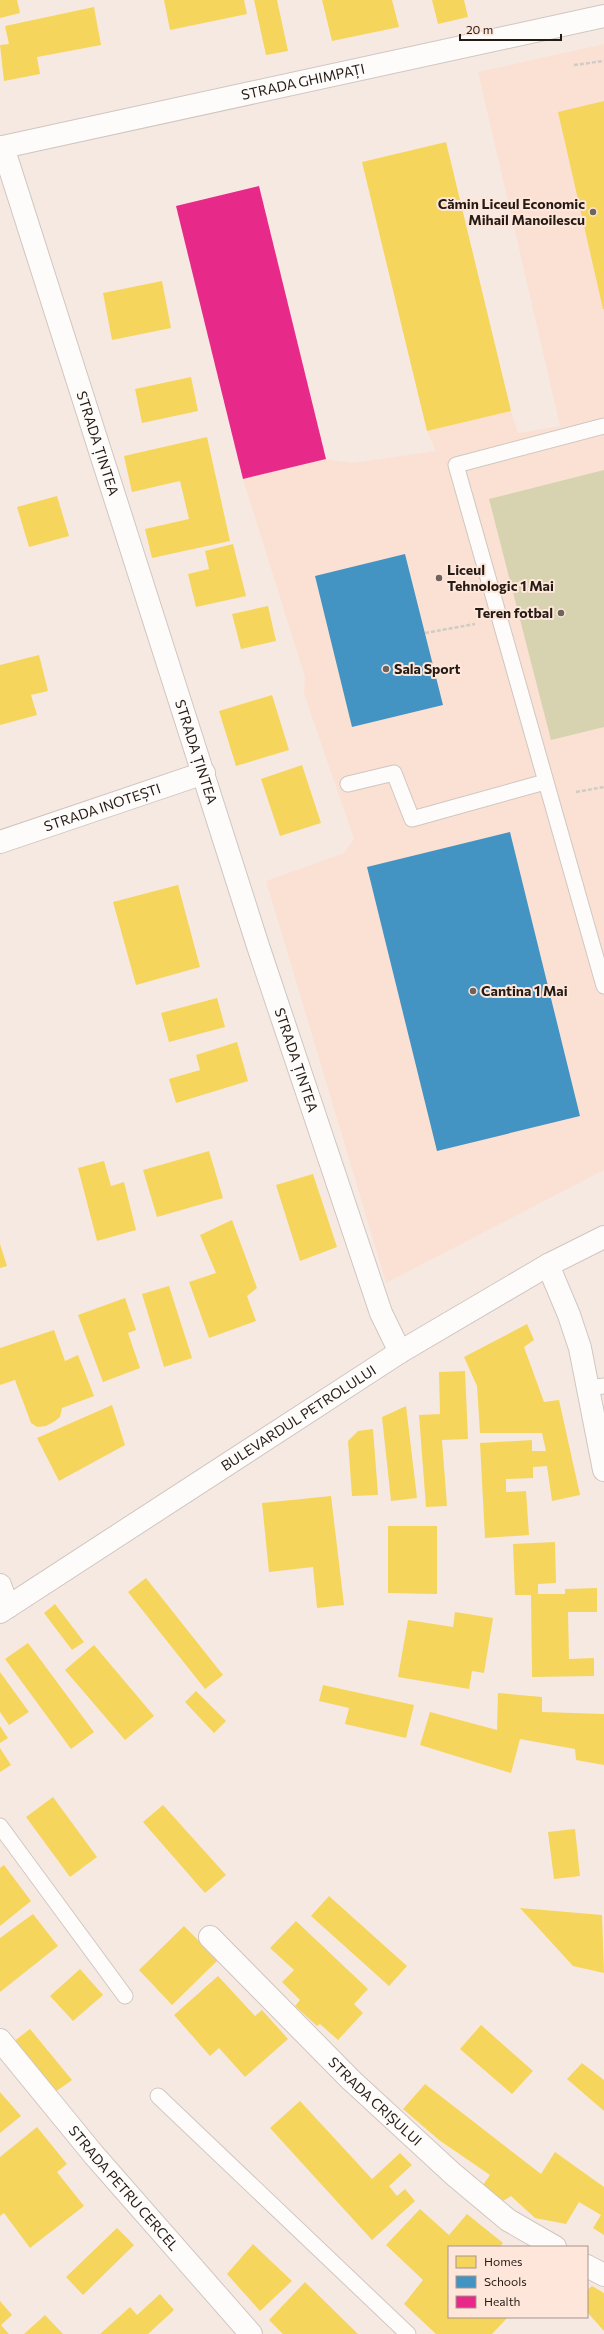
<svg xmlns="http://www.w3.org/2000/svg" width="604" height="2334" viewBox="0 0 604 2334" font-family="Commissioner,sans-serif">
<rect width="100%" height="100%" fill="#f6e9e2"/>
<path fill="#fbe1d3" d="M604,44V1170L386,1283L266,881L344,853L354,839L304,694L305,677L243,479L326,459L352,463L436,451L427,431L511,411L518,433L560,426L478,72Z"/>
<path fill="#d7d2af" d="M604,470V727L551,740L489,499Z"/>
<path fill="#f6d55c" d="M0,0H17L20,13L0,18Z
M164,0H244L247,14L170,30Z
M254,0H277L288,51L266,55Z
M322,0H392L399,27L332,41Z
M432,0H464L468,17L438,24Z
M94,7L101,45L37,57L40,74L4,81L0,45L9,44L5,26Z
M604,101V309H603L558,112Z
M446,142L511,411L427,431L362,162Z
M162,281L171,328L112,340L103,293Z
M191,377L198,411L142,423L135,389Z
M207,437L230,541L152,558L145,529L189,519L180,481L132,492L124,456Z
M57,496L69,536L29,547L17,507Z
M233,544L246,596L196,607L188,574L209,569L205,551Z
M268,606L276,641L241,649L232,614Z
M39,655L48,691L31,695L37,715L0,725V665Z
M272,695L289,750L236,766L219,711Z
M302,765L321,823L280,836L261,779Z
M178,885L200,967L136,985L113,902Z
M217,998L225,1027L169,1042L161,1013Z
M237,1042L248,1081L176,1103L169,1079L200,1070L196,1055Z
M209,1151L223,1198L157,1217L143,1170Z
M104,1161L111,1186L124,1182L136,1230L97,1241L78,1168Z
M313,1174L337,1247L300,1261L276,1185Z
M232,1220L257,1288L247,1296L256,1321L209,1338L189,1282L216,1273L200,1235Z
M0,1244L7,1266L0,1268Z
M169,1286L192,1358L164,1367L142,1294Z
M125,1298L136,1330L128,1333L140,1368L103,1382L78,1315Z
M527,1324L534,1340L524,1347L544,1402L559,1400L580,1495L552,1501L547,1466L533,1467V1478L506,1479V1492L526,1491L529,1535L485,1538L480,1443L532,1440V1451H546L542,1433H480L477,1386L464,1357Z
M54,1330L65,1361L78,1355L94,1396L62,1408L60,1417L55,1421L46,1426L37,1427L31,1423L15,1380L0,1385V1348Z
M465,1371L468,1439L442,1440L447,1506L426,1507L419,1415L440,1414L439,1372Z
M112,1405L125,1445L59,1481L37,1438Z
M406,1406L417,1498L391,1501L382,1417Z
M373,1429L378,1495L352,1496L348,1441L358,1431Z
M331,1496L344,1605L317,1608L313,1567L269,1572L262,1503Z
M388,1526H437V1594L388,1593Z
M555,1542L556,1583L538,1584V1594H565V1589L597,1588V1612H568L569,1659L594,1658V1676L532,1677L531,1595H515L513,1544Z
M146,1578L223,1675L205,1689L128,1592Z
M55,1604L84,1642L72,1650L44,1613Z
M455,1612L493,1618L484,1673L472,1671L469,1689L398,1677L408,1620L453,1627Z
M28,1643L94,1732L71,1749L5,1659Z
M94,1645L154,1716L125,1740L65,1670Z
M0,1672L29,1712L9,1725L0,1712Z
M323,1685L414,1705L406,1738L345,1724L349,1708L319,1701Z
M196,1691L226,1721L214,1733L185,1702Z
M498,1693L542,1697V1712L604,1714V1765L576,1760L575,1749L520,1739L511,1773L420,1745L430,1712L497,1730Z
M0,1726L8,1738L0,1743Z
M0,1748L11,1765L0,1772Z
M53,1797L97,1857L70,1877L26,1817Z
M163,1805L226,1875L205,1893L143,1822Z
M575,1829L580,1876L554,1879L548,1832Z
M4,1865L31,1901L0,1926V1868Z
M329,1896L407,1966L389,1986L311,1916Z
M520,1908L602,1915L604,1973L573,1966Z
M33,1914L58,1946L0,1992V1938Z
M296,1921L368,1989L354,2004L363,2013L338,2040L320,2024L317,2026L295,2006L300,2000L282,1982L294,1970L270,1948Z
M184,1926L218,1960L172,2005L139,1970Z
M80,1969L103,1995L73,2021L50,1996Z
M218,1976L255,2016L262,2010L288,2039L245,2077L219,2048L210,2056L174,2015Z
M481,2025L533,2071L512,2094L460,2049Z
M30,2029L72,2080L51,2095L9,2045Z
M582,2063L604,2080V2111L567,2079Z
M425,2084L541,2174L555,2152L604,2187V2235L593,2228L601,2215L579,2202L566,2224L535,2218L511,2196L503,2201L483,2185L490,2175L439,2140L403,2109Z
M0,2092L21,2116L0,2133Z
M300,2101L372,2179L400,2153L412,2165L389,2186L397,2196L405,2189L415,2201L372,2240L270,2128Z
M37,2127L67,2164L57,2172L84,2206L30,2248L4,2213L0,2216V2157Z
M420,2209L449,2235L467,2214L503,2243L500,2247H449V2317H508L492,2334H436L404,2304L423,2280L386,2245Z
M117,2228L134,2245L83,2295L66,2277Z
M253,2244L292,2281L260,2311L227,2274Z
M305,2282L358,2334H283L269,2320Z
M592,2286L604,2293V2331L587,2312V2290Z
M160,2294L174,2310L148,2334H100L130,2307L137,2315Z
M0,2301L12,2315L1,2325L9,2334H0Z
M45,2315L63,2334H24Z"/>
<path fill="#4393c3" d="M405,554L443,705L352,727L315,576Z
M510,832L580,1116L437,1151L367,867Z"/>
<path fill="#e7298a" d="M259,186L326,459L243,479L176,206Z"/>
<g fill="none" stroke-linecap="round" stroke-linejoin="round">
<defs>
<path id="lane" d="M604,426L456,465L604,986
M348,784L394,773L412,819L545,782
M589,1388L604,1386
M0,1826L125,1996
M158,2096L408,2334"/>
<g id="street">
<path id="s1" d="M3,147L258,946L381,1313L400,1352"/>
<path id="s2" d="M3,147L604,16"/>
<path id="s3" d="M0,842L204,773"/>
<path d="M548,1265L569,1315L580,1348L604,1470"/>
<path d="M0,1585L8,1607"/>
<path id="s4" d="M210,1937L351,2080L453,2174L508,2220L555,2247"/>
<path id="s5" d="M0,2040L94,2155L251,2334"/>
<path d="M587,2266L604,2275"/>
</g>
<g id="secondary">
<path id="s6" d="M0,1612L400,1352L548,1265L604,1237"/>
</g>
</defs>
<use href="#lane" stroke="#d0c6c0" stroke-width="17"/>
<use href="#street" stroke="#d0c6c0" stroke-width="24"/>
<use href="#secondary" stroke="#d0c6c0" stroke-width="24"/>
<path stroke="#cfcbc8" stroke-width="2.5" stroke-dasharray="4 2" stroke-linecap="butt" d="M574,65L604,61
M425,633L475,624
M576,792L604,787"/>
<use href="#lane" stroke="#fefcfb" stroke-width="15"/>
<use href="#street" stroke="#fefcfb" stroke-width="22"/>
<use href="#secondary" stroke="#fefcfb" stroke-width="22"/>
</g>
<g fill="#6e635d" stroke="#fee6da" stroke-width="1.5">
<circle cx="593" cy="212" r="4"/>
<circle cx="439" cy="578" r="4"/>
<circle cx="561" cy="613" r="4"/>
<circle cx="386" cy="669" r="4"/>
<circle cx="473" cy="991" r="4"/>
</g>
<g text-anchor="middle" stroke-width="4" stroke-linejoin="round" paint-order="stroke">
<g font-size="14" fill="#251b15" stroke="#fee6da">
<text dy="5" stroke="none"><textPath href="#s2" startOffset="307">STRADA GHIMPAȚI</textPath></text>
<text dy="5" stroke="none"><textPath href="#s1" startOffset="311">STRADA ȚINTEA</textPath></text>
<text dy="5" stroke="none"><textPath href="#s1" startOffset="635">STRADA ȚINTEA</textPath></text>
<text dy="5" stroke="none"><textPath href="#s3" startOffset="108">STRADA INOTEȘTI</textPath></text>
<text dy="5" stroke="none"><textPath href="#s1" startOffset="959">STRADA ȚINTEA</textPath></text>
<text dy="5" stroke="none"><textPath href="#s6" startOffset="356">BULEVARDUL PETROLULUI</textPath></text>
<text dy="5" stroke="none"><textPath href="#s4" startOffset="233">STRADA CRIȘULUI</textPath></text>
<text dy="5" stroke="none"><textPath href="#s5" startOffset="193">STRADA PETRU CERCEL</textPath></text>
</g>
<g font-size="14" font-weight="bold" fill="#251b15" stroke="#fee6da" text-anchor="start">
<text x="585" y="209" text-anchor="end">Cămin Liceul Economic<tspan x="585" dy="16">Mihail Manoilescu</tspan></text>
<text x="447" y="575">Liceul<tspan x="447" dy="16">Tehnologic 1 Mai</tspan></text>
<text x="553" y="618" text-anchor="end">Teren fotbal</text>
<text x="394" y="674">Sala Sport</text>
<text x="481" y="996">Cantina 1 Mai</text>
</g>
</g>
<rect x="448" y="2246" width="140" height="72" fill="#fee6da" stroke="#a7958b"/>
<rect x="456" y="2256" width="20" height="12" fill="#f6d55c" stroke="#a7958b"/>
<text x="484" y="2266" font-size="12" fill="#251b15">Homes</text>
<rect x="456" y="2276" width="20" height="12" fill="#4393c3" stroke="#a7958b"/>
<text x="484" y="2286" font-size="12" fill="#251b15">Schools</text>
<rect x="456" y="2296" width="20" height="12" fill="#e7298a" stroke="#a7958b"/>
<text x="484" y="2306" font-size="12" fill="#251b15">Health</text>
<path d="M460 34v6h101v-6" fill="none" stroke="#251b15" stroke-width="2"/>
<text x="466" y="34" font-size="12" fill="#251b15" stroke="#fee6da" stroke-width="3" paint-order="stroke">20 m</text>
</svg>
